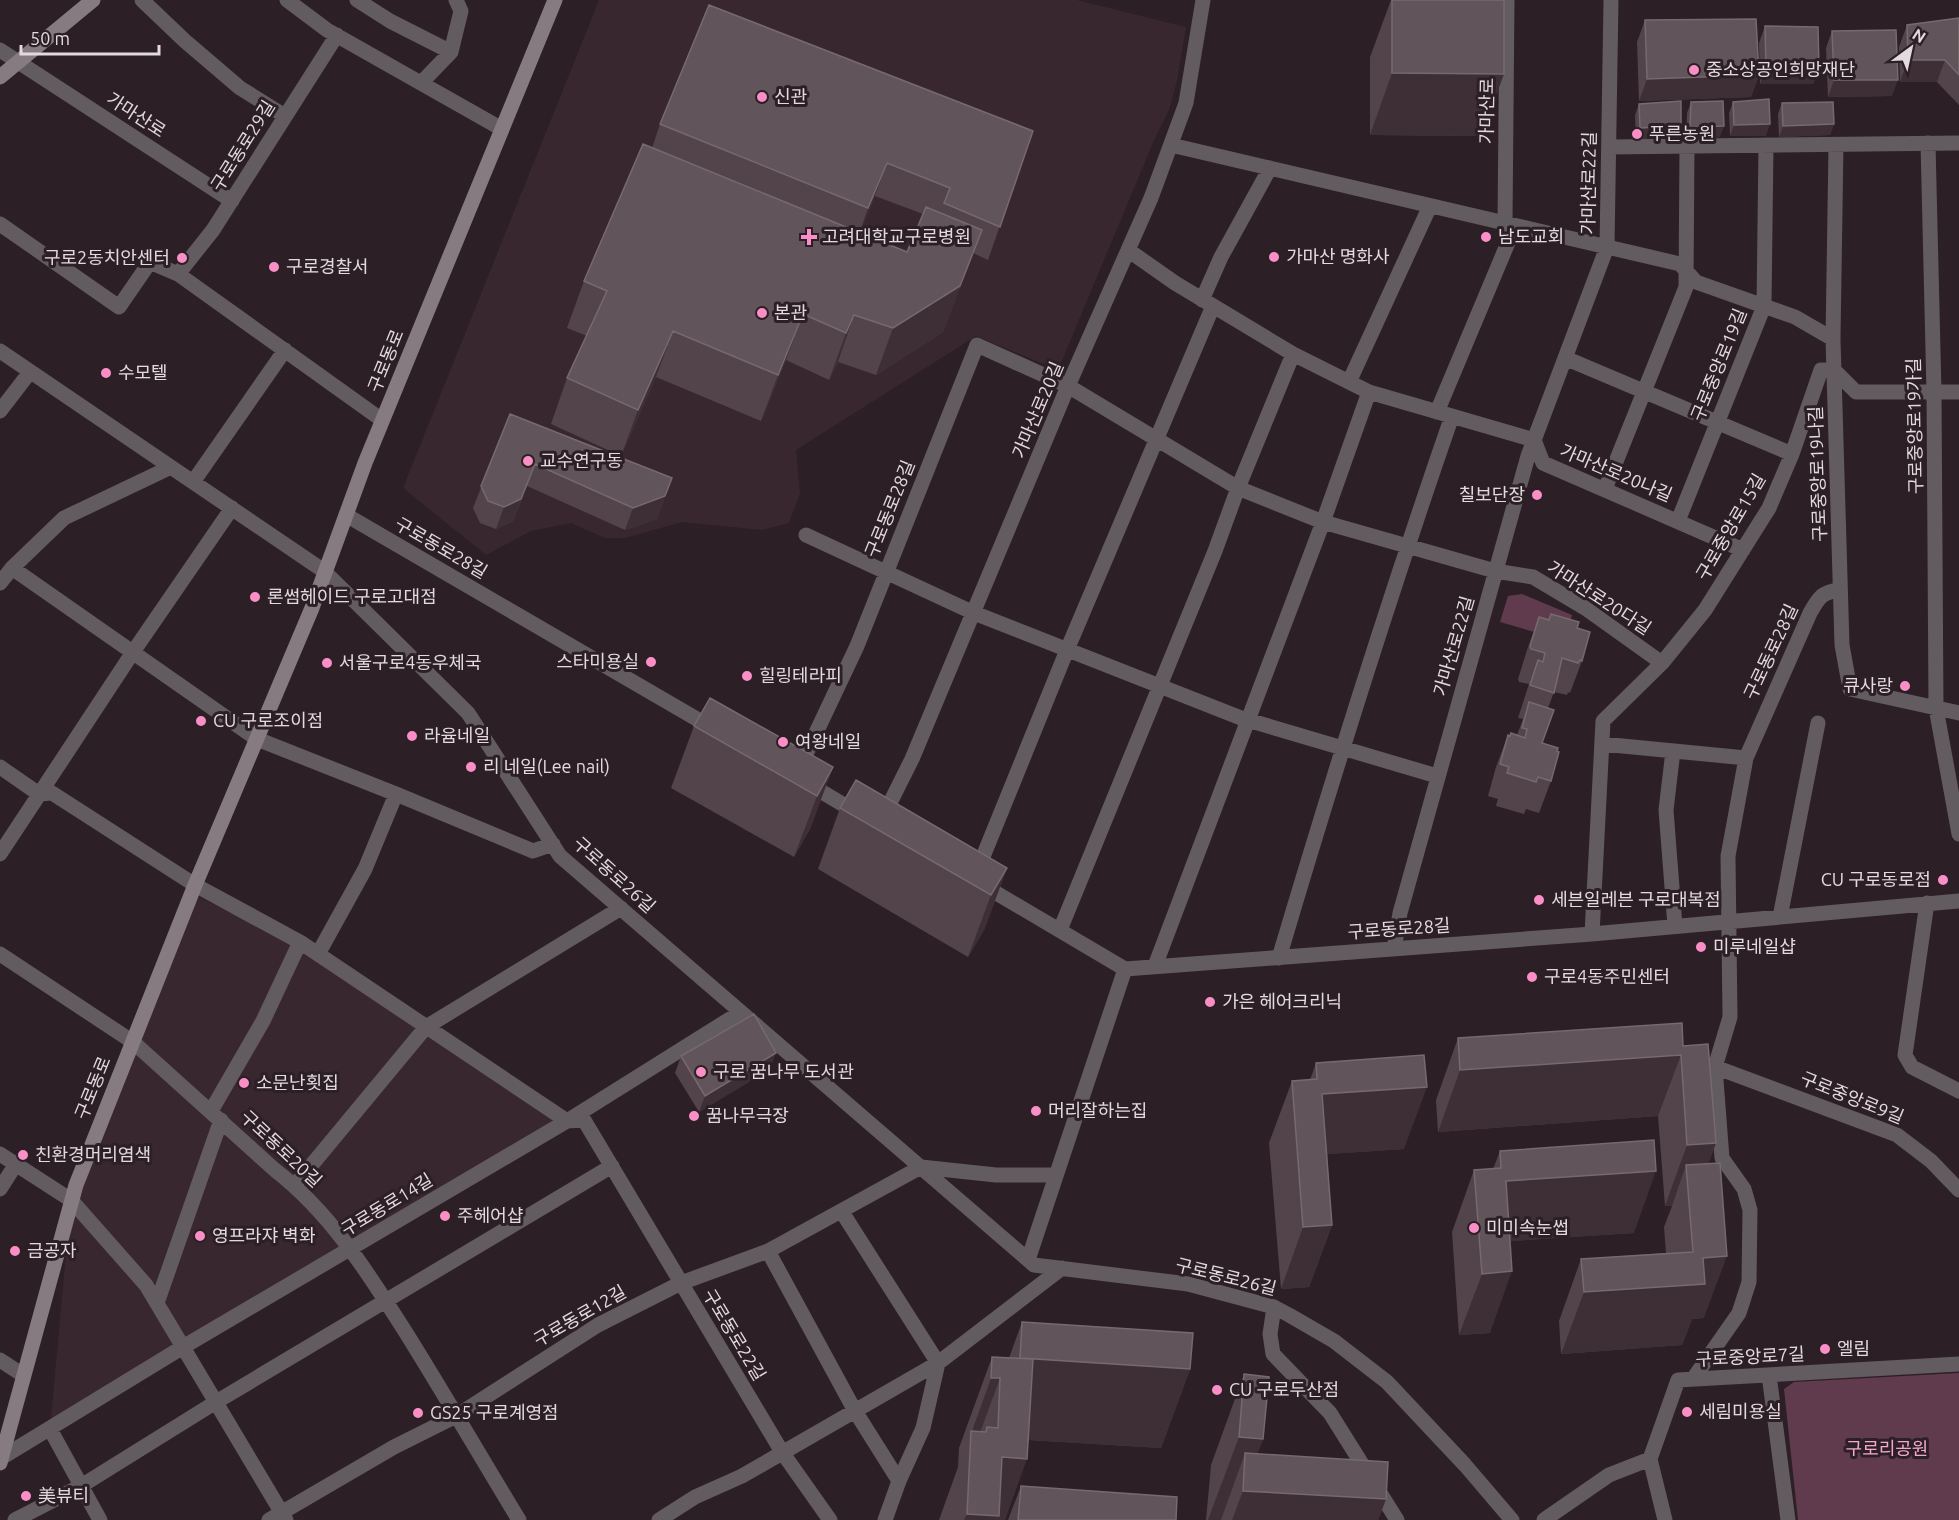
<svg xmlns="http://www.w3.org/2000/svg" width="1959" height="1520" viewBox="0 0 1959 1520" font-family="Ubuntu,'Noto Sans KR',sans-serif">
<rect width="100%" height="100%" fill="#2c1f25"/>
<path fill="#392730" d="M599,0H1077L1186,27L1177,81L1169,110L1155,138L1058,370L976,336L796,450L800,493L789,523L762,530L682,522L625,538H605L571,523L531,531L486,555L403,488Z
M196,896L318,954L567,1121L50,1429L71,1200Z"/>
<path fill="#603b4e" d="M1522,594L1572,615L1565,641L1500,622L1508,596Z
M1959,1373V1520H1798L1784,1389L1794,1382Z"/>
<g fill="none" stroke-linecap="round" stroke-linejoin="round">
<path stroke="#625b5f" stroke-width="15" d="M142,0L185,41L240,88L285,116
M287,0L327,30L502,129
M357,0L390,21L451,52
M0,50L232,201
M421,83L451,52L461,11L456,0
M1928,143L1934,392L1936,708L1959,834
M1171,145L1680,264L1696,282L1795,317L1833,339
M1836,145L1833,339L1842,645L1850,689L1959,713
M1609,147L1959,143
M1505,223L1507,0
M0,224L119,307L150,262L178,274L382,420
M1128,250L1175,283L1293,354L1369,392L1534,440L1543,463L1743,550
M178,274L213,230L337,35
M1202,300L1221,257L1270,168
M0,351L324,571L468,713L560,856L1034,1265L1188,1284L1274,1307L1289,1315L1334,1341L1387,1382L1465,1465L1512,1520
M1565,358L1792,454
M1349,382L1430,206
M0,411L30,372
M1437,412L1515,226
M193,482L285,350
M1605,489L1686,287L1687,146
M346,515L714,729
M1678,521L1764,306L1766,145
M806,535L974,613L1241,718L1437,776
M12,568L257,739L396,794L533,851L553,844
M0,583L12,568L64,518L171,467
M1602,744L1746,758
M1673,751L1666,810L1675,926
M0,767L39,794L52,793L195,885L300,942L567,1121L584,1120L782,1452L830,1520
M798,771L857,646L977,345L1068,386L1238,488L1323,522L1495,571L1533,577L1585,608L1662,663
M807,783L859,814
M882,819L912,759L1068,386L1151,198L1186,103L1203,0
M0,854L133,652L232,508
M976,874L1067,650L1213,306
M981,884L1125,969L1592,934L1959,901
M1927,903L1905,1055L1912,1067L1959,1091
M1780,917L1818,723
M1060,930L1215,551L1238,488L1293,354
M1592,934L1603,721L1662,663L1705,610L1769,508L1792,454L1821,370H1834L1856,392H1959
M1394,949L1400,913L1528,456L1607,247L1611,0
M0,954L133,1042L275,1170C332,1214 370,1276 408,1336C446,1397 482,1459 519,1520
M318,954L365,869L396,794
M1279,958C1333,776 1390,595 1452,416
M1155,966L1323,522L1369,392
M1715,1067L1897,1135L1931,1161L1959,1190
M211,1111L263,1021L300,942
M0,1154L71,1200L146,1285L286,1520
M295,1185L426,1027L621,908
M0,1189L16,1164
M842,1212L938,1363L923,1428L899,1481L885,1520
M768,1251L855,1411L899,1481
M1028,1260L1125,969
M157,1303L221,1120
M1274,1307L1270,1334L1273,1354L1330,1413L1397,1520
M0,1360L23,1375
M1769,1375L1788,1520
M1693,1379L1739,1313L1749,1282L1750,1210L1744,1189L1722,1158L1715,1067L1730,1017L1728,856L1746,758L1810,613C1819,597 1822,592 1840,590
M50,1429L100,1520
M1,1458L183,1347L567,1121L741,1012
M1650,1459L1665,1520
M15,1520L81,1486L216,1402L612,1166
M269,1520L394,1447L456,1416L598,1325L681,1283L768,1251L921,1167L996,1175H1056
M659,1520L695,1497L742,1476L938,1363L1062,1268
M1544,1520L1609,1475L1650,1459L1678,1380L1959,1364"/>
<path stroke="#867b80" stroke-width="15" d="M0,77L93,0
M0,1463L76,1185L195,885L312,608L365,463L555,0"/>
</g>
<path fill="#53444b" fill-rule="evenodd" d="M1391,0H1504L1481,136L1370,135V57Z
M1959,18V105L1937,82H1900L1899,47L1907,25Z
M1645,20L1759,75L1751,97L1639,101L1637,42Z
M1765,26L1819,67L1813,84H1760L1759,43Z
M1832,31L1892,96L1828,97L1826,48Z
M1691,102L1720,137L1686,138L1687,113Z
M1733,102L1766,136H1730L1729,113Z
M1782,103L1834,124L1830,135L1779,137L1778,114Z
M1639,104L1677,137L1636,139L1635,115Z
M660,124L1033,131L988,260L973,253L943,332L876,375L838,362L829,380L786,360L761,421L656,377L621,456L551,424L567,378L587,336L567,328L584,281L652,148ZM875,196L923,214L907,252L860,232Z
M510,414L664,500L657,519L625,530L527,486L513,521L496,529L480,523L473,508Z
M1539,617L1577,628L1582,661L1570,693L1568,692L1567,695L1554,692L1548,708L1542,743L1551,781L1539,813L1526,809L1524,814L1496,806L1498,799L1488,796L1496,767L1508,735H1517L1523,719L1518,718L1529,684L1519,682L1518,679L1527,650Z
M694,726L833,767L810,829L794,857L671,788Z
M840,808L1007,868L984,930L968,957L818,869Z
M1458,1038L1683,1046L1716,1143L1708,1164L1704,1318L1692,1319L1682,1345L1561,1354L1559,1321L1581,1259L1666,1253L1664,1227L1672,1206H1665L1658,1116L1438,1132L1436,1100Z
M681,1056L770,1069L699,1112L675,1073Z
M1316,1063L1404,1149L1327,1154L1332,1225L1309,1287L1281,1289L1269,1143L1292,1081L1310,1080Z
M1500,1151L1634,1233L1510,1241L1490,1333L1459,1335L1452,1232L1474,1170L1493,1169Z
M1022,1322L1190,1369L1161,1448L1029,1440L1005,1520H939L958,1467L959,1448L992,1357L1009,1358Z
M1244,1374L1263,1439L1257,1454L1386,1499L1378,1520H1206L1211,1465Z
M1021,1486L1176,1520H1008Z"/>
<path fill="#3d2f35" d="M1908,60H1945L1937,82H1900Z
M1766,67H1819L1813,84H1760Z
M1392,73L1504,74L1481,136L1370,135Z
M1759,75L1751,97L1639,101L1647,79Z
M1834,80H1898L1892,96L1828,97Z
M1770,124L1766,136H1730L1734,125Z
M1834,124L1830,135L1779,137L1783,126Z
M1681,126L1677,137L1636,139L1640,128Z
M1724,126L1720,137L1686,138L1690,127Z
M887,163L875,196L857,240L868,208Z
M982,230L943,332L876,375L893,328Z
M803,314L786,360L761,421L778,375Z
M854,315L838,362L829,380L846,333Z
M673,331L656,377L621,456L638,410Z
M535,464L513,521L496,529L504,507Z
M672,478L657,519L625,530L633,508Z
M833,767L810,829L794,857L817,796Z
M1007,868L984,930L968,957L991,895Z
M776,1053L770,1069L699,1112L705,1096Z
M1681,1055L1658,1116L1438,1132L1460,1070Z
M1427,1087L1404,1149L1300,1156L1322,1094Z
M1716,1143L1693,1204L1686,1165L1672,1206H1665L1687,1145Z
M1656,1171L1634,1233L1483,1243L1506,1181Z
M1332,1225L1309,1287L1281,1289L1303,1227Z
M1727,1256L1704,1318L1692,1319L1682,1345L1561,1354L1584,1292L1703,1258Z
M1512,1271L1490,1333L1459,1335L1482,1274Z
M1020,1358L1190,1369L1161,1448L994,1438Z
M991,1378H1000L969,1463L971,1434Z
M1239,1437L1263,1439L1244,1491L1386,1499L1378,1520H1232L1243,1491L1245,1453L1221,1520H1208Z
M1002,1457L1027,1459L1005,1520H964L967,1514Z"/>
<path fill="#62545b" stroke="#76696f" stroke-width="1.5" d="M1392,0H1504V74L1392,73Z
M709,5L1033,131L1000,227L944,203L950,188L887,163L868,208L660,124Z
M1959,18V75L1945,60H1908L1907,25Z
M1756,19L1759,75L1647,79L1645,20Z
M1765,26L1818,27L1819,67H1766Z
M1896,30L1898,80H1834L1832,31Z
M1769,99L1770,124L1734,125L1733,102Z
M1681,101V126L1640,128L1639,104Z
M1723,101L1724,126L1690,127L1691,102Z
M1833,102L1834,124L1783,126L1782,103Z
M643,144L907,252L926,207L982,230L960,286L893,328L854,315L846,333L803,314L778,375L673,331L638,410L567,378L607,291L584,281Z
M510,414L672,478L665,496L633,508L535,464L521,499L504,507L488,501L481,486Z
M1551,614L1579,622L1577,628L1590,632L1582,661L1580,660L1578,663L1562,658L1554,693L1530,685L1538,660L1543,662L1545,653L1531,649L1530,646L1539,617L1549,620Z
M710,698L833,767L817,796L694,726Z
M1529,702L1554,710L1542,743L1558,748L1557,751L1559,752L1551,781L1538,777L1536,782L1507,773L1509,767L1500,764L1508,735L1510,736L1511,733L1525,738L1527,729L1522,728Z
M856,780L1007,868L991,895L840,808Z
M754,1014L776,1053L705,1096L681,1056Z
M1682,1023L1683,1046L1708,1044L1716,1143L1687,1145L1681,1055L1460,1070L1458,1038Z
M1424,1055L1427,1087L1322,1094L1332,1225L1303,1227L1292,1081L1317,1079L1316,1063Z
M1654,1140L1656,1171L1506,1181L1512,1271L1482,1274L1474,1170L1501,1168L1500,1151Z
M1720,1163L1727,1256L1703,1258L1705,1284L1584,1292L1581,1259L1693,1252L1686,1165Z
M1022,1322L1193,1333L1190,1369L1020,1358Z
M992,1357L1033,1359L1027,1459L1002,1457L999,1516L967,1514L971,1431L986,1432L987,1427L998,1428L1000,1378H991Z
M1244,1374L1269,1377L1263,1439L1239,1437Z
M1245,1453L1388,1462L1386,1499L1243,1491Z
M1021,1486L1177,1497L1176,1520H1018Z"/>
<g fill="#fa8fc7" stroke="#2c1f25" stroke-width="2">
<circle cx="1694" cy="70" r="6"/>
<circle cx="762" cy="97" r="6"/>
<circle cx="1637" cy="134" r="6"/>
<path d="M806 228h6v6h6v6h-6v6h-6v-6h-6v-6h6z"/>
<circle cx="1486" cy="237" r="6"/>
<circle cx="1274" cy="257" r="6"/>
<circle cx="182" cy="258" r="6"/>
<circle cx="274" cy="267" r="6"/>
<circle cx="762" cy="313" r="6"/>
<circle cx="106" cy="373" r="6"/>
<circle cx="528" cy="461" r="6"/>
<circle cx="1537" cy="495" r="6"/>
<circle cx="255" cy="597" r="6"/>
<circle cx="651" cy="662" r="6"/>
<circle cx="327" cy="663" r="6"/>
<circle cx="747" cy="676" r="6"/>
<circle cx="1905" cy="686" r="6"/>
<circle cx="201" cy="721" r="6"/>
<circle cx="412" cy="736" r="6"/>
<circle cx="783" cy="742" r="6"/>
<circle cx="471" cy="767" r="6"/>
<circle cx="1943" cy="880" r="6"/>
<circle cx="1539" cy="900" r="6"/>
<circle cx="1701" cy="947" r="6"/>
<circle cx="1532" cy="977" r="6"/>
<circle cx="1210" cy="1002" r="6"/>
<circle cx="701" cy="1072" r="6"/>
<circle cx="244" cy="1083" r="6"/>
<circle cx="1036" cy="1111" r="6"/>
<circle cx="694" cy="1116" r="6"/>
<circle cx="23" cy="1155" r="6"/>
<circle cx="445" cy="1216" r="6"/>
<circle cx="1474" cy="1228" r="6"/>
<circle cx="200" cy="1236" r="6"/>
<circle cx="15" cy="1251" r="6"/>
<circle cx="1825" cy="1349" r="6"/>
<circle cx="1217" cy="1390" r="6"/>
<circle cx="1687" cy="1412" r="6"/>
<circle cx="418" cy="1413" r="6"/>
<circle cx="26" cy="1496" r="6"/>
</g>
<g text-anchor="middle" stroke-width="6" stroke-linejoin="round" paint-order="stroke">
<g font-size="18" fill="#e3dade" stroke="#2c1f25" text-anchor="start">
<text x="1706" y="76">중소상공인희망재단</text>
<text x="774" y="103">신관</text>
<text x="1649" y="140">푸른농원</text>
<text x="822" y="243">고려대학교구로병원</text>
<text x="1498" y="243">남도교회</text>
<text x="1286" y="263">가마산 명화사</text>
<text x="170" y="264" text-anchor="end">구로2동치안센터</text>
<text x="286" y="273">구로경찰서</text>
<text x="774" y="319">본관</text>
<text x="118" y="379">수모텔</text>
<text x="540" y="467">교수연구동</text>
<text x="1525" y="501" text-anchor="end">칠보단장</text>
<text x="267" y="603">론썸헤이드 구로고대점</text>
<text x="639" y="668" text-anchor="end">스타미용실</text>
<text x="339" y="669">서울구로4동우체국</text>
<text x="759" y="682">힐링테라피</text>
<text x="1893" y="692" text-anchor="end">큐사랑</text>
<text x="213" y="727">CU 구로조이점</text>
<text x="424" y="742">라윰네일</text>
<text x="795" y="748">여왕네일</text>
<text x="483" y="773">리 네일(Lee nail)</text>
<text x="1931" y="886" text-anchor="end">CU 구로동로점</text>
<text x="1551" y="906">세븐일레븐 구로대복점</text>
<text x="1713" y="953">미루네일샵</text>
<text x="1544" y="983">구로4동주민센터</text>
<text x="1222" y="1008">가은 헤어크리닉</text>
<text x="713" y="1078">구로 꿈나무 도서관</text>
<text x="256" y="1089">소문난횟집</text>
<text x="1048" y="1117">머리잘하는집</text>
<text x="706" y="1122">꿈나무극장</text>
<text x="35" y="1161">친환경머리염색</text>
<text x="457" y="1222">주헤어샵</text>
<text x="1486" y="1234">미미속눈썹</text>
<text x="212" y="1242">영프라쟈 벽화</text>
<text x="27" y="1257">금공자</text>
<text x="1837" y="1355">엘림</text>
<text x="1229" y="1396">CU 구로두산점</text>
<text x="1699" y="1418">세림미용실</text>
<text x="430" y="1419">GS25 구로계영점</text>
<text x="38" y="1502">美뷰티</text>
</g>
<g font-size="18" fill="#e3dade" stroke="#2c1f25">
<text transform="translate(1487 111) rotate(-89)" y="6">가마산로</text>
<text transform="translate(136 115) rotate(33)" y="6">가마산로</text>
<text transform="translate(243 146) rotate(-58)" y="6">구로동로29길</text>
<text transform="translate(1589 183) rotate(-89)" y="6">가마산로22길</text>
<text transform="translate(386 361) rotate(-68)" y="6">구로동로</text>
<text transform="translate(1719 365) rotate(-68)" y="6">구로중앙로19길</text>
<text transform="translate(1038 410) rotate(-67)" y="6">가마산로20길</text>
<text transform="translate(1915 426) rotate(-91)" y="6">구로중앙로19가길</text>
<text transform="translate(1616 473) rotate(23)" y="6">가마산로20나길</text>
<text transform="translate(1818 474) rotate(-92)" y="6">구로중앙로19나길</text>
<text transform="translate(890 509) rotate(-68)" y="6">구로동로28길</text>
<text transform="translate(1731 527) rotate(-60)" y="6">구로중앙로15길</text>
<text transform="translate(441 548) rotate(30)" y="6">구로동로28길</text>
<text transform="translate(1599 598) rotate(33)" y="6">가마산로20다길</text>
<text transform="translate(1454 646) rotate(-74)" y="6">가마산로22길</text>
<text transform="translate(1771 652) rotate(-65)" y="6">구로동로28길</text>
<text transform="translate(614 875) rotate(42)" y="6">구로동로26길</text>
<text transform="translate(1399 929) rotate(-4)" y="6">구로동로28길</text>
<text transform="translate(93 1088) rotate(-68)" y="6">구로동로</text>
<text transform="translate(1852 1098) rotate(22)" y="6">구로중앙로9길</text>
<text transform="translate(281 1149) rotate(43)" y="6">구로동로20길</text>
<text transform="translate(387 1205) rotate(-31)" y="6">구로동로14길</text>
<text transform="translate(1226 1277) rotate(14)" y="6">구로동로26길</text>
<text transform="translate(580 1316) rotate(-30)" y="6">구로동로12길</text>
<text transform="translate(734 1335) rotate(59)" y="6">구로동로22길</text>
<text transform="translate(1750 1357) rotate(-3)" y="6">구로중앙로7길</text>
</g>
<g font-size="18" fill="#f2a7cd" stroke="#2c1f25">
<text x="1887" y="1455">구로리공원</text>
</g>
</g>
<g transform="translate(1911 48) rotate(33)" stroke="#2c1f25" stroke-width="4.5" paint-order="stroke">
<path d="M0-4.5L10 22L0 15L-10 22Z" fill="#e3dade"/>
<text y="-9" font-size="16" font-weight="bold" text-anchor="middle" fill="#e3dade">N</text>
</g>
<path d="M21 45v9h138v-9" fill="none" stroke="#e3dade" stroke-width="3"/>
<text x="30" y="45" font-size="18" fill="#e3dade" stroke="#2c1f25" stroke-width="4.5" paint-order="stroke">50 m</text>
</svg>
